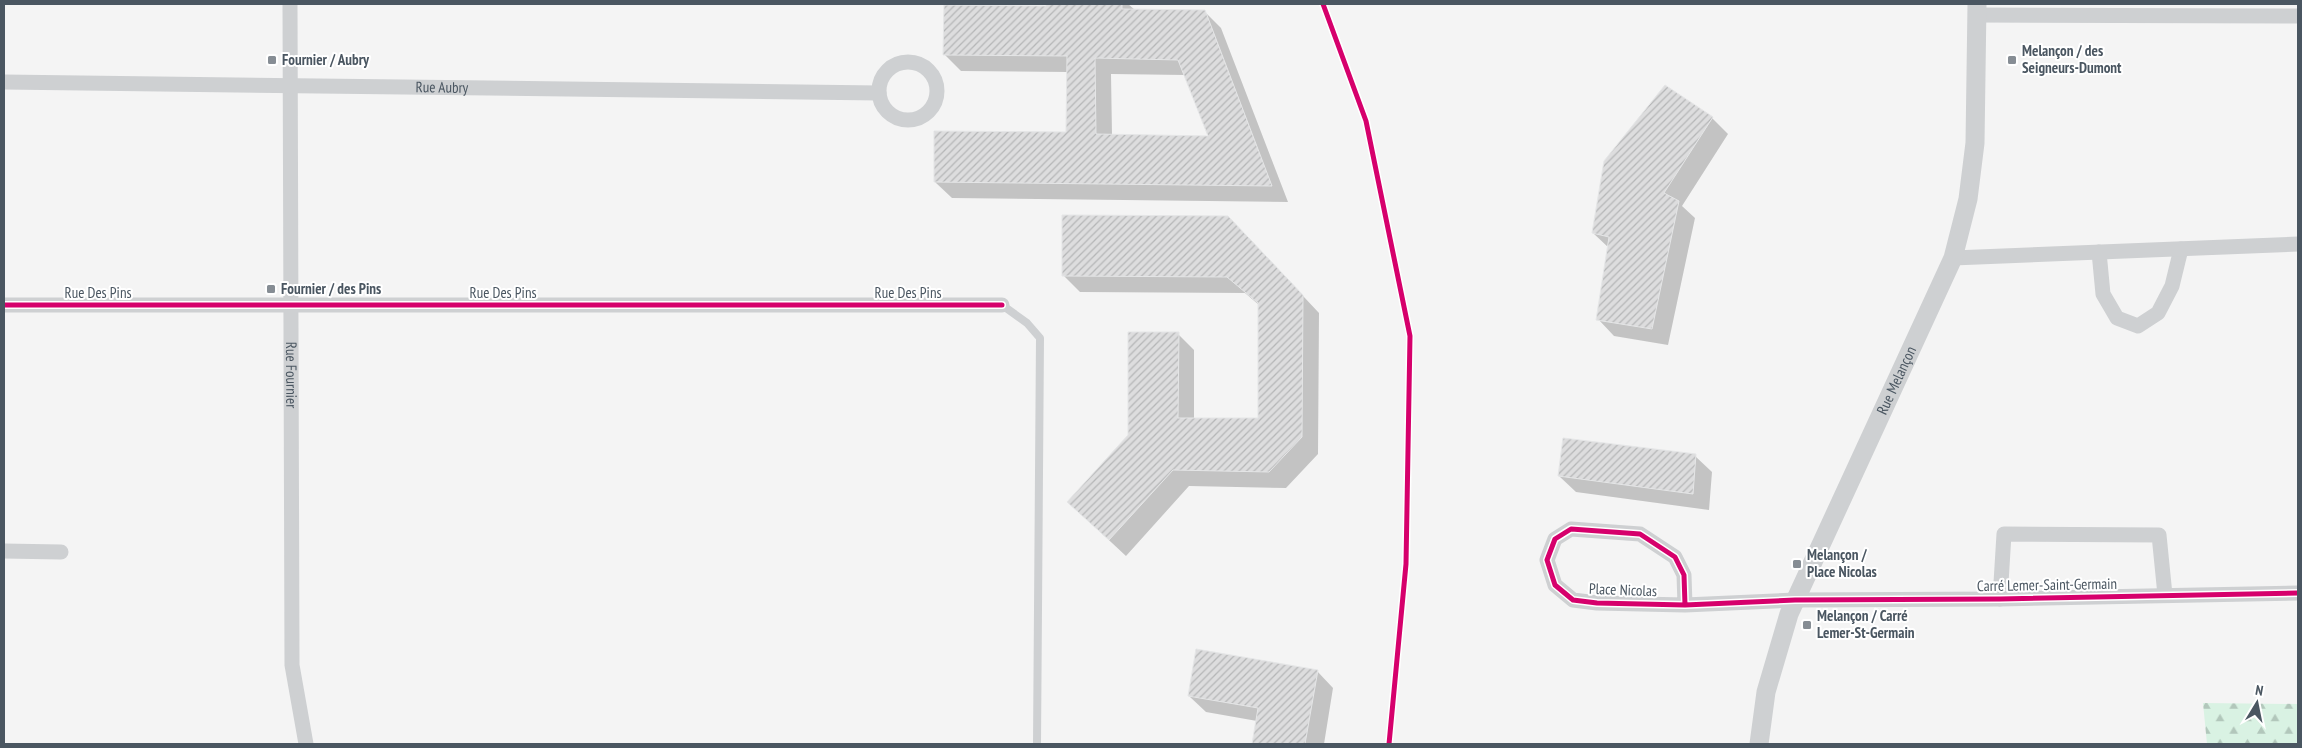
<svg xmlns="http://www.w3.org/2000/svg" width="2302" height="748" viewBox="0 0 2302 748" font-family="'PT Sans Narrow',sans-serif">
<defs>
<pattern id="forest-firs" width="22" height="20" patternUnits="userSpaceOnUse" patternTransform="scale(1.25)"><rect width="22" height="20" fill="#d9f2e3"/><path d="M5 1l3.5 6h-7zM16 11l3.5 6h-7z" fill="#b2c7bb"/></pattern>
<pattern id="building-hatch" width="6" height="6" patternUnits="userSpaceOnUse" patternTransform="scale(1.25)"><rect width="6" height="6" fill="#ddddde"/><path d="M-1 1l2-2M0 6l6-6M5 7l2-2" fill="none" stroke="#b5b6b7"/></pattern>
</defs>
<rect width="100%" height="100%" fill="#f4f4f4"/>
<path fill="url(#forest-firs)" d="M2203,703L2298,704V744H2207Z"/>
<path fill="#0003" fill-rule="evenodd" d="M1048,4H1128L1135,10L1204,11L1221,28L1288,202L952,198L935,182L1067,133L1068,72L961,71L945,55L1048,7ZM1111,74L1185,75L1210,137L1112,135Z
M1712,118L1728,134L1682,206L1695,218L1668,345L1614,336L1598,319L1609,248L1593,233Z
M1245,234L1319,313L1318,454L1286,488L1189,486L1126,556L1068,502L1129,436L1178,334L1194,350V419H1259V305L1245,293L1080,292L1063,275Z
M1695,456L1712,472L1709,510L1576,492L1559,476Z
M1317,671L1333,688L1324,744H1254L1257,721L1206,712L1189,696Z"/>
<path fill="url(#building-hatch)" stroke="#e5e6e7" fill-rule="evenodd" d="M1046,4H1122V9L1205,10L1272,186L934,182V131L1066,132L1067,56L943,55L944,5L1046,6ZM1095,58L1178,60L1208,136L1096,134Z
M1665,85L1713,117L1664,193L1679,201L1652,329L1596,320L1609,237L1592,233L1604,161Z
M1062,215L1228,216L1303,295L1302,437L1269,472L1173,470L1109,540L1067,502L1128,435V332H1179L1178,418H1258V303L1227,277L1062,276Z
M1563,438L1696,454L1693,494L1558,476Z
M1196,649L1318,670L1305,744H1252L1258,708L1188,696Z"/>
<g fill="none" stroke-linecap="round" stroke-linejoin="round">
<path stroke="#ced0d2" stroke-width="8" d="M1002,305L1027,323L1040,338L1037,744"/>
<g stroke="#ced0d2" stroke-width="15">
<path id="s1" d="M290,4L292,665L306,744"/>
<path d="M1976,15L2298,16"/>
<circle cx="908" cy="91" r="29"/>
<path id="s2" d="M4,82L879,93"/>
<path d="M2099,252L2103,294L2117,318L2138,326L2158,313L2172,286L2181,249"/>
<path d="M1953,258L2298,244"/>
<path d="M4,305H1002"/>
<path d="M4,551L61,552"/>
<path d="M2000,599L2004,534L2159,535L2165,595"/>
<path d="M1685,605L1684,575L1675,557L1640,534L1571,529L1555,539L1547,560L1555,585L1573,600L1597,603L1685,605L1795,600L2000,599L2298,593"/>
</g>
<path stroke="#ced0d2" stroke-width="19" id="s3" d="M1759,744L1766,692L1789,614L1953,258L1968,199L1975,143L1977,4"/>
<defs>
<path id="cycleway" d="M1323,4L1366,121L1410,336L1406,564L1389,744
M4,305H1002
M1685,605L1684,575L1675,557L1640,534L1571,529L1555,539L1547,560L1555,585L1573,600L1597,603L1685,605L1795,600L2000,599L2298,593"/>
</defs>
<use href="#cycleway" stroke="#fff" stroke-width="8"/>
<use href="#cycleway" stroke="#d6006c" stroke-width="5"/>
</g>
<g fill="#868d94" stroke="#fff" stroke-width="2">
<rect x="267" y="55" width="10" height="10" rx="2.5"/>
<rect x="2007" y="55" width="10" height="10" rx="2.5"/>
<rect x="266" y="284" width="10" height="10" rx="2.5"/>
<rect x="1792" y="559" width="10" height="10" rx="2.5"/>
<rect x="1802" y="620" width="10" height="10" rx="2.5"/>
</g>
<g text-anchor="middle" stroke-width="4" stroke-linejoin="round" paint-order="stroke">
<g font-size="15" font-weight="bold" fill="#4a5661" stroke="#fff" text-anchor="start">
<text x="2022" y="56">Melançon / des<tspan x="2022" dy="17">Seigneurs-Dumont</tspan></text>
<text x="282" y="65">Fournier / Aubry</text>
<text x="281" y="294">Fournier / des Pins</text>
<text x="1807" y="560">Melançon /<tspan x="1807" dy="17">Place Nicolas</tspan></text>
<text x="1817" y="621">Melançon / Carré<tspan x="1817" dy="17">Lemer-St-Germain</tspan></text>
</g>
<g font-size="15" fill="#4a5661" stroke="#fff">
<text dy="5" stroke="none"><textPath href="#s2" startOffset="438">Rue Aubry</textPath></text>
<text x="98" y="298">Rue Des Pins</text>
<text x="503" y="298">Rue Des Pins</text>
<text x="908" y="298">Rue Des Pins</text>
<text dy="5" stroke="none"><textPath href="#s1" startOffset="371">Rue Fournier</textPath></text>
<text dy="5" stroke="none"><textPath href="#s3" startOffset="391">Rue Melançon</textPath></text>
<text transform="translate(2047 585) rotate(-1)" y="5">Carré Lemer-Saint-Germain</text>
<text transform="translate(1623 590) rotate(2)" y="5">Place Nicolas</text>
</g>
</g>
<rect width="2302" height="748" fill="none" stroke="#4a5661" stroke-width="10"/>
<g transform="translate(2257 703) rotate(10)" stroke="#ffffff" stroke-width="4" paint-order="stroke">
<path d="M0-4L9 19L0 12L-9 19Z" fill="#4a5661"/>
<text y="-8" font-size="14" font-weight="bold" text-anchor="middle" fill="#4a5661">N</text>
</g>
</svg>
